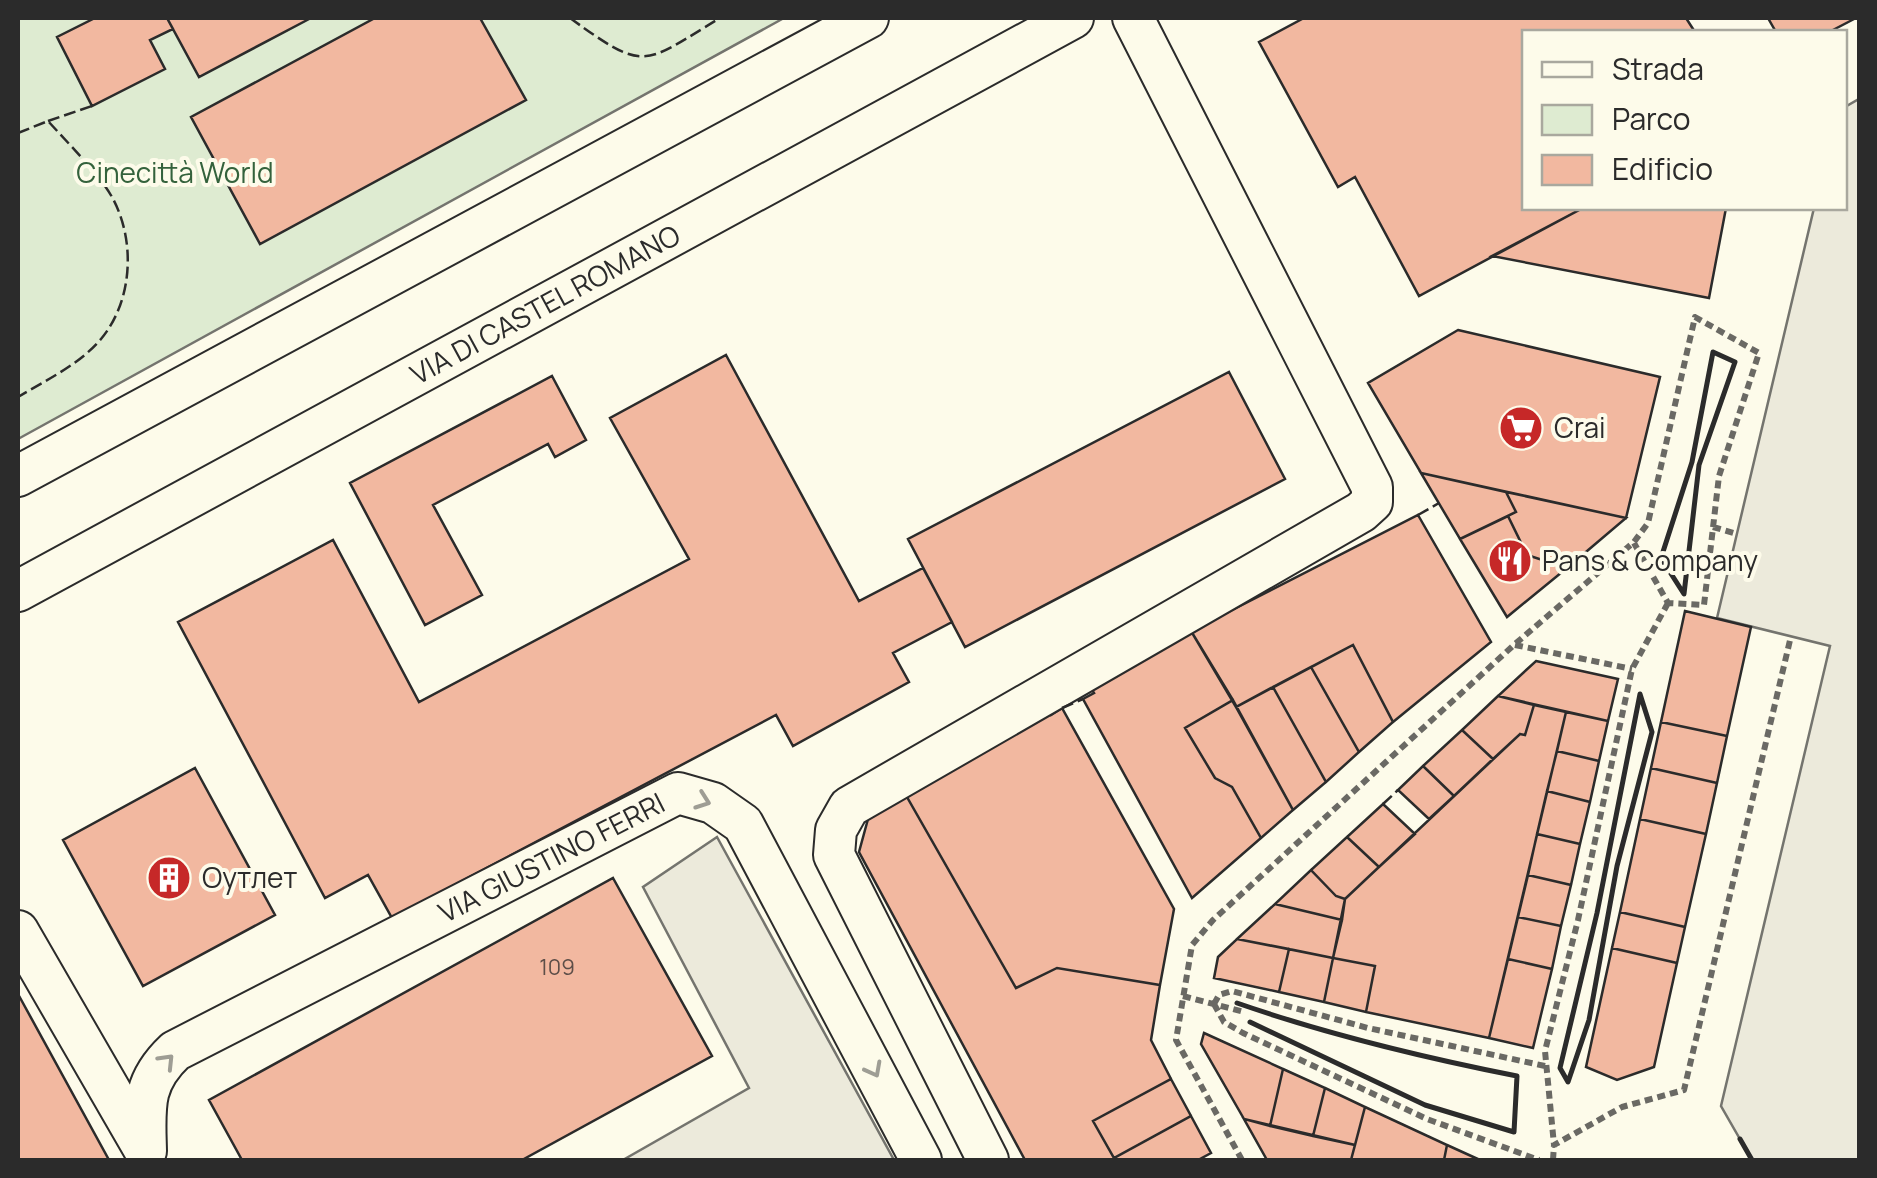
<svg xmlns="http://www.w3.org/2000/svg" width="1877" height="1178" viewBox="0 0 1877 1178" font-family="Manrope,sans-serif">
<rect width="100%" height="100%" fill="#fdfbea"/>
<path fill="#deebd1" stroke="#74746e" stroke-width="2.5" d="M18,18H784L18,439Z"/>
<path fill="#eceadb" stroke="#74746e" stroke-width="2.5" d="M1859,99V1160H1752L1721,1106L1830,646L1717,618L1814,208H1844L1845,107Z
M717,837L894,1160H623L749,1088L643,887Z"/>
<path fill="#f2b8a0" stroke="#2b2b2b" stroke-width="2.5" d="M95,18H167L173,29L150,40L165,69L92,106L57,37Z
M167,18H311L199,77Z
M375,18H480L526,100L260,244L191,117Z
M1304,18H1686L1695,32H1524V208H1583L1419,296L1355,177L1338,187L1259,42Z
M1768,18H1856L1829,32H1776Z
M1583,208H1726L1709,298L1492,256Z
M1458,330L1660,377L1626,518L1421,473L1368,383Z
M726,355L859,601L923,568L952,622L893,653L909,682L793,746L776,715L392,918L368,875L325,898L178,622L333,540L419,702L689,559L610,418Z
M1229,372L1285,479L965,647L908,539Z
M552,376L586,440L555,457L548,444L433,505L482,595L425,625L350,483Z
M1421,473L1506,492L1516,512L1460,539Z
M1506,492L1626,518L1567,568L1527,555L1508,516L1516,512Z
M1418,515L1491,642L1393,722L1353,645L1236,707L1191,631Z
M1508,516L1527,555L1567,568L1507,617L1460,539Z
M1685,611L1751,627L1727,736L1661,722Z
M1191,631L1233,700L1185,728L1215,778L1232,787L1261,838L1192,898L1083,699L1094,693L1088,684Z
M1353,645L1393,722L1359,752L1311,667Z
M1536,661L1618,679L1608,721L1498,696Z
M1311,667L1359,752L1326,782L1273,687Z
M1273,687L1326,782L1293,810L1236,707Z
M1498,696L1534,705L1525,735L1520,734L1493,759L1462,730Z
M1233,700L1293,810L1261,838L1232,787L1215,778L1185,728Z
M1044,703L1051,715L1062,708L1174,909L1160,985L1057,968L1016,988L899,783Z
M1534,705L1566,712L1489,1038L1366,1012L1375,966L1333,958L1345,899L1520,734L1525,735Z
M1566,712L1608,721L1599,761L1557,751Z
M1661,722L1727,736L1717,783L1651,768Z
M1462,730L1493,759L1454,796L1423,766Z
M1557,751L1599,761L1590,802L1547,791Z
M1423,766L1454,796L1429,819L1398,790Z
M195,768L275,915L143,986L63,840Z
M1651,768L1717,783L1706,834L1640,819Z
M899,783L1016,988L1057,968L1160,985L1151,1040L1171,1079L1093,1121L1115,1160H1025L859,852L874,797Z
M1547,791L1590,802L1580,844L1537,834Z
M1383,804L1415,834L1379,867L1347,837Z
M1640,819L1706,834L1685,927L1620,912Z
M1537,834L1580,844L1571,885L1528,875Z
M1347,837L1379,867L1345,899L1336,896L1311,870Z
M1311,870L1336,896L1345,899L1342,920L1275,904Z
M1528,875L1571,885L1561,926L1518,917Z
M613,878L712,1056L522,1160H242L209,1100Z
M1275,904L1342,920L1333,958L1237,939Z
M1620,912L1685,927L1677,963L1612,948Z
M1518,917L1561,926L1552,969L1508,959Z
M1237,939L1289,949L1279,992L1214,978L1218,957Z
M1612,948L1677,963L1654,1067L1617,1080L1586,1067Z
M1289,949L1333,958L1324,1002L1279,992Z
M1333,958L1375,966L1366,1012L1324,1002Z
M1508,959L1552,969L1533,1048L1489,1038Z
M18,994L109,1160H18Z
M1204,1033L1283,1069L1270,1126L1244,1119L1201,1044Z
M1283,1069L1325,1088L1313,1136L1270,1126Z
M1171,1079L1191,1116L1114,1158L1093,1121Z
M1325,1088L1365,1107L1355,1145L1313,1136Z
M1365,1107L1447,1145L1444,1160H1351Z
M1191,1116L1211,1153L1198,1160H1115L1114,1158Z
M1244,1119L1355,1145L1351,1160H1267Z
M1447,1145L1480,1160H1444Z"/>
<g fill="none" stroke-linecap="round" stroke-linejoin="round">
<defs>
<g id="minor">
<path d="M18,476L868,18"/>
<path id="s1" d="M18,591L1073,18"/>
<path d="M18,931L144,1149"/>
<path id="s2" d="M146,1151C145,1108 141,1083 175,1051L678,793L713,803L743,824L921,1160"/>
<path d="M988,1160L834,855L836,830L849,807L1361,512L1372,502V487L1133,18"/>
</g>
</defs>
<use href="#minor" stroke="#2b2b2b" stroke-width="44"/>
<path stroke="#6a6964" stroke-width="6" stroke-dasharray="8 5" stroke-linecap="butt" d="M1713,527L1737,534
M1634,543L1668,603
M1668,603L1632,669L1578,920L1545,1051L1554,1145L1622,1107L1684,1090L1791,636
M1515,645L1632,669
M1183,996L1244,1012
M1214,1004L1224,1022L1243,1033L1427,1119L1539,1160
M1214,1004L1219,995L1232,991L1368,1028L1545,1066
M1242,1160L1176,1040L1192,945L1213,920L1515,644L1634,542L1648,523L1695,317L1759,353L1719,476L1704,605L1668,603
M1553,1160L1554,1145"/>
<use href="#minor" stroke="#fdfbea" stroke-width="40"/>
<path stroke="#2b2b2b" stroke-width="2.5" stroke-dasharray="12 5" stroke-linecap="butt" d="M570,18C646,73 642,65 720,18
M48,121L92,106
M18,133L48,121C67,142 88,163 105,186C136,229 136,297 101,339C79,365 46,380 18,397
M1418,515L1439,503
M1062,708L1083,699
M1383,804L1398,790"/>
<path stroke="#2b2b2b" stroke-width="5" d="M1713,352L1735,362L1699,465L1684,594L1661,558L1692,462Z
M1640,694L1652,732L1617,866L1589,1020L1568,1082L1560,1068L1597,913Z
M1237,1003C1329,1035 1421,1057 1517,1076L1514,1132L1425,1105L1250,1022
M1740,1139L1752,1160"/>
</g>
<defs><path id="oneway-chevron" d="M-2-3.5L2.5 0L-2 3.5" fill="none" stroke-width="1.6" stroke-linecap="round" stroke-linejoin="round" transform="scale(2.5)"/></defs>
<g stroke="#9e9d94">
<use href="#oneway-chevron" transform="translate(703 801) rotate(20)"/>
<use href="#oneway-chevron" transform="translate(167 1061) rotate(-46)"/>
<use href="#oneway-chevron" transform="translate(874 1070) rotate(62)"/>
</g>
<defs>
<symbol id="supermarket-disc" viewBox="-11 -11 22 22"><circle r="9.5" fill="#c62828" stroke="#fdfbea"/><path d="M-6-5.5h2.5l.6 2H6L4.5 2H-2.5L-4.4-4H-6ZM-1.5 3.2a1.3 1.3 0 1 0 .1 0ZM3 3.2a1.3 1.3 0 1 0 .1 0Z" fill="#fff"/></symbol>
<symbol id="restaurant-disc" viewBox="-11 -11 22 22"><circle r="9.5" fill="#c62828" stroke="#fdfbea"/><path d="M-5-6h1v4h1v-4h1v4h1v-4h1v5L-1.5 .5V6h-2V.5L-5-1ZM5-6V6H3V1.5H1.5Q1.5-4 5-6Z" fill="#fff"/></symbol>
<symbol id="building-disc" viewBox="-11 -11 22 22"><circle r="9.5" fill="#c62828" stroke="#fdfbea"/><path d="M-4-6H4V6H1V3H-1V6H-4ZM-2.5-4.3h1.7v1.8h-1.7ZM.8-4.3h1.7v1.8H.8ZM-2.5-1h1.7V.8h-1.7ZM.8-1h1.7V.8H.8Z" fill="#fff"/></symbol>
</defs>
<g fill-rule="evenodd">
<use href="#supermarket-disc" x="1496" y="403" width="50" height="50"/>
<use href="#restaurant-disc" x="1485" y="536" width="50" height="50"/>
<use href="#building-disc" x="144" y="853" width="50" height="50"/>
</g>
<g text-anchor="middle" stroke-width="8" stroke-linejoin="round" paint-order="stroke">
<g font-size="22" fill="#5d4e48">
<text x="557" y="975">109</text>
</g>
<g font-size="28" fill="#34623c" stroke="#fdfbea">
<text x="175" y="183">Cinecittà World</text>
</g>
<g font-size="28" fill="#2b2b2b" stroke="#fdfbea">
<text dy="10" stroke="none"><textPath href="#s1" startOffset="600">VIA DI CASTEL ROMANO</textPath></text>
<text dy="10" stroke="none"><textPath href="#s2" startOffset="532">VIA GIUSTINO FERRI</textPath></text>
</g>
<g font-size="28" fill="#2b2b2b" stroke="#fdfbea" text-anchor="start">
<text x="1554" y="438">Crai</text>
<text x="1542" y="571">Pans &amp; Company</text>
<text x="202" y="888">Оутлет</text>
</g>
</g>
<rect width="1877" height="1178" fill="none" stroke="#2b2b2b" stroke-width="40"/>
<rect x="1522" y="30" width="325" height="180" fill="#fdfbea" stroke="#a9a89e" stroke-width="2.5"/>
<rect x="1542" y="62" width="50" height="15" fill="#fdfbea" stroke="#a9a89e" stroke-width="2.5"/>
<text x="1612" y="80" font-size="30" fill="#2b2b2b">Strada</text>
<rect x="1542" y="105" width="50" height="30" fill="#deebd1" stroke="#a9a89e" stroke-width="2.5"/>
<text x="1612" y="130" font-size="30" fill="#2b2b2b">Parco</text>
<rect x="1542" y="155" width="50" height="30" fill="#f2b8a0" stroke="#a9a89e" stroke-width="2.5"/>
<text x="1612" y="180" font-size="30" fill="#2b2b2b">Edificio</text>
</svg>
